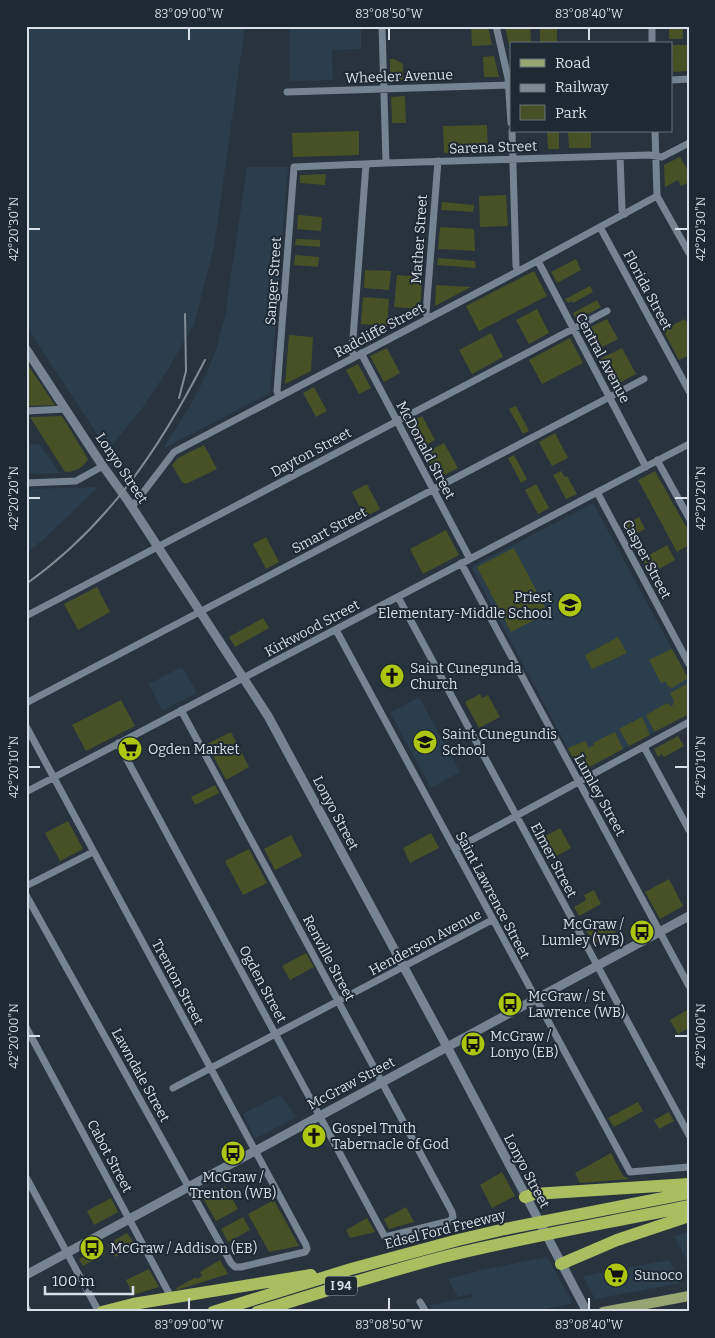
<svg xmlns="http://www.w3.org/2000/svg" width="715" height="1338" viewBox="0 0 715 1338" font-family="Bitter,serif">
<rect width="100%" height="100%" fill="#28333e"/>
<path fill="#2c3d4c" d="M26,26H245L214,247L194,324L167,371L143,407L109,449H107L26,326Z
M289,26H361V49L332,50L333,80L290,81Z
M247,167H288L270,393L165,448L164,447L190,406L203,381L216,350L225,316Z
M39,444L60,473L26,474V445Z
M98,487L45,538L26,553V489Z
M593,503L689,680V714L582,771H580L471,567Z
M182,667L197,693L162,711L149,684Z
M419,697L460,772L431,788L390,713Z
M280,1095L296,1117L255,1139L243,1114Z
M689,1232V1264L674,1236Z
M547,1257L572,1301L571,1304L528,1312H433L429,1305L473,1297L471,1294L458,1297L448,1279L482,1270Z
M669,1260L681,1283L595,1299L583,1276Z"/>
<path fill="#485125" d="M471,26H488L492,45L472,46Z
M505,26H530L531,44L509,45Z
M540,26H557V43L540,44Z
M669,26H683V39H669Z
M672,45H689V71L673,72Z
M494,56L499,77H484L483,57Z
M390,59H394L403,64V80H390Z
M405,96L406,123H392L391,97Z
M487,125L488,152L444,153L443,126Z
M359,131V155L293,157L292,133Z
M547,131H559V149H548Z
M568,131H591V148H569Z
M680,157L689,172V182L681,186L678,180L665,187L664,165Z
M326,174L325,185L300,183V175Z
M506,195L508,226L480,227L479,196Z
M442,202L474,205L473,212L441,210Z
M298,215L322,217L321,231L297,229Z
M440,227L474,229L475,251L438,249Z
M296,239L320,240V247L295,245Z
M295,255L319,257L318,267L294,265Z
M438,258L475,261L476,268L437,265Z
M576,259L581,270L557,283L551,272Z
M365,270L391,271L389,290L364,288Z
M534,271L547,296L479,331L466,306Z
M397,275L422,277L420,309L394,307Z
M436,285L471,287L435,306Z
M590,286L593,292L573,303L572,301L568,303L565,299Z
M363,297L389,299L387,326L361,324Z
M597,300L601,307L576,320L573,313Z
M537,309L549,333L529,344L516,320Z
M607,319L618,339L593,352L583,331Z
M685,319L689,327V355L679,360L663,330Z
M491,333L503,357L472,374L459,350Z
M289,335L313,337L311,371L285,384Z
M570,338L583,363L542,384L529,360Z
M387,348L400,373L384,382L370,356Z
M622,348L636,374L612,387L598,360Z
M26,362L55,405L26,406Z
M358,364L371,388L359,394L346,370Z
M314,387L327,411L316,417L303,393Z
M516,406L529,431L523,434L509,409Z
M62,416L88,459C84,468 74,472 65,472L30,417Z
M422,416L435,440L419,449L406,424Z
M555,433L568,458L552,466L539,442Z
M444,443L458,468L435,480L422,455Z
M204,445L217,469L186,484L182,482L172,465L178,458Z
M514,455L527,479L521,483L508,458Z
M561,471L565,477L567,476L577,494L566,499L553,475Z
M655,471L689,532V545L677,552L638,480Z
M367,484L380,509L365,517L352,492Z
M536,484L549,508L538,514L525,490Z
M639,517L645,529L630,537L624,526Z
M446,530L459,555L423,574L410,549Z
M266,537L279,562L266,569L253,544Z
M667,545L675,560L650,574L642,559Z
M514,548L548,613L511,632L477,567Z
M97,587L110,612L78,630L64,604Z
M263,618L269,628L235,647L229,637Z
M618,637L627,653L592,669L585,655Z
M672,649L688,678L672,688L668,686L665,681L661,683L649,660Z
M689,683V714L656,731H654L646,715L667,703L671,706L673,705L674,701L670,693Z
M480,694L482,698L488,695L500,717L479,728L465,702Z
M121,700L135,726L86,751L72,725Z
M642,717L650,735L629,746L619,729Z
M231,732L249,767L226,780L207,744Z
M615,732L623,749L582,771H580L568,749L570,747L585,741L589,748L594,745L593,743Z
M678,736L684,746L664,757L662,754L658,757L654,749Z
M215,785L219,793L195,805L191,797Z
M68,821L83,849L60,861L45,833Z
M560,828L571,848L549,860L538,840Z
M431,833L439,848L410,863L403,848Z
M291,835L302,856L275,870L264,849Z
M249,849L267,883L243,895L225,861Z
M669,879L683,906L660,919L645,892Z
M594,890L601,904L579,916L574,907L586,900L584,895Z
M609,918L616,932L594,944L586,930Z
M306,953L314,967L290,980L282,966Z
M689,1009V1028L678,1034L670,1020Z
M638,1102L643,1111L614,1127L608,1118Z
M669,1112L674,1121L659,1129L654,1120Z
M611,1153L623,1176L630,1179L580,1183L575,1173Z
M502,1172L515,1196L492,1208L480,1185Z
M225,1186L238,1209L216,1221L203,1198Z
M111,1198L118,1212L94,1225L87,1211Z
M274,1200L299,1246L269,1252L248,1214Z
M406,1207L414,1222L389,1229L384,1219Z
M243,1217L250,1230L228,1242L221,1229Z
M367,1218L375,1232L350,1238L346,1230Z
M127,1233L136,1246L115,1257L108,1244Z
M102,1247L105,1254L83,1266L79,1259Z
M220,1260L228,1274L177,1290L176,1288L196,1277L197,1279L202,1276L200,1272Z
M149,1269L159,1287L133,1295L126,1280Z"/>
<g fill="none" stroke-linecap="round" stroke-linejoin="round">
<path stroke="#768390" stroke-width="7" d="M382,26L386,163
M496,26L508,78L511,123
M652,26V44
M671,80L689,79
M287,92L511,85
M512,131L516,266L518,271
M655,131L657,196L689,253
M620,156L622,210L625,214
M600,227L689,391
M538,261L646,467
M429,318L426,313L438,161
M361,353L470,559
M355,356L352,352L366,164
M279,396L277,391L294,167L386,163L649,155L662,157L689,143
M26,411L66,409
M657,460L689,518
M26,483L76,481L103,466
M597,492L689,664
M132,507L174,452L528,266L657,196
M461,563L689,986
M398,597L689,1135
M26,616L607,311
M336,630L630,1172L689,1167
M26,703L644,379
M26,726L306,1245L307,1249L305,1252L241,1267H235L231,1263L26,895
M118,743L385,1237L450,1221L453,1217L452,1212L181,710
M644,747L689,830
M26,792L689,444
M455,849L689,722
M26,886L93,852
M26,1027L171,1297
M173,1088L492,920
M26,1177L99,1312
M420,1302L426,1312
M26,1307L29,1312"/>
<path stroke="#768390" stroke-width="9" d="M26,349L100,462L128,501L268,716L452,1056L587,1312
M26,1275L689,916"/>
<path stroke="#95a673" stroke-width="10" d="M603,1312L689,1296"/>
<path stroke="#aabd5f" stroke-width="12" d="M525,1197L534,1194L689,1184
M561,1264L617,1240L689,1216
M102,1312L133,1304L311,1275
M213,1312L351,1269L458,1240L505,1229L689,1193
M257,1312C319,1293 381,1273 443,1257C524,1237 607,1223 689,1206"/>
<path stroke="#838c95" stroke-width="2" d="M179,398L186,371L185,314
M26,584C108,526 160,448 205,360"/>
</g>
<path fill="none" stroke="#d8dfe6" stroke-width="2" d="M189,28V40M389,28V40M589,28V40M28,229H40M675,229H688M28,498H40M675,498H688M28,767H40M675,767H688M28,1036H40M675,1036H688M189,1298V1310M389,1298V1310M589,1298V1310"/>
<defs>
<symbol id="school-disc" viewBox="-11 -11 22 22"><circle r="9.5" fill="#acc611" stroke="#1e2934"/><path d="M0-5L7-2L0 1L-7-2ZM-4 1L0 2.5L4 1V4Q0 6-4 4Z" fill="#111"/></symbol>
<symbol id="church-disc" viewBox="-11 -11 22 22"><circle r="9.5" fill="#acc611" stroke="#1e2934"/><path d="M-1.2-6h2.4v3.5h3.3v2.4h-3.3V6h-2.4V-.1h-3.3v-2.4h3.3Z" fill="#111"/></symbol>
<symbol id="supermarket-disc" viewBox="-11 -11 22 22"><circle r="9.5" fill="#acc611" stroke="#1e2934"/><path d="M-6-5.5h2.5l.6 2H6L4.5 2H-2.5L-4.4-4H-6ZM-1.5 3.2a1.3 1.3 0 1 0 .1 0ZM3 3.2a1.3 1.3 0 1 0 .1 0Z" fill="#111"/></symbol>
<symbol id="bus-disc" viewBox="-11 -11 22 22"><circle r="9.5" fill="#acc611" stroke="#1e2934"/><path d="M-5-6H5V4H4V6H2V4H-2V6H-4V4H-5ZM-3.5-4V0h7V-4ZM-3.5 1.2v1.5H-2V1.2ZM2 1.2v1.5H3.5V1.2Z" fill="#111"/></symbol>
</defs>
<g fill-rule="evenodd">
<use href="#school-disc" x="556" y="591" width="28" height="28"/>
<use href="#church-disc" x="378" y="662" width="28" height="28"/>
<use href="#school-disc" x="411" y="728" width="28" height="28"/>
<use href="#supermarket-disc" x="116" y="735" width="28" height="28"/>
<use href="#bus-disc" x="628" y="918" width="28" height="28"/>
<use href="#bus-disc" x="496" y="990" width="28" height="28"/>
<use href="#bus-disc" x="459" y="1030" width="28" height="28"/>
<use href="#church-disc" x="300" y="1122" width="28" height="28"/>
<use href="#bus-disc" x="219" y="1139" width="28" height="28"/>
<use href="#bus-disc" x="78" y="1234" width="28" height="28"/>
<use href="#supermarket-disc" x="602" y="1261" width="28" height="28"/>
</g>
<g text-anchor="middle" stroke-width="4" stroke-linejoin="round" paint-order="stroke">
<rect fill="#1e2934" stroke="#a0a8b1" stroke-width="1" x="325" y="1276.5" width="32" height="19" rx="4"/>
<g font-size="12" font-weight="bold" fill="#d8dfe6">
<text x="341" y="1290">I 94</text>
</g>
<g font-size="14" fill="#d8dfe6" stroke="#1e2934">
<text transform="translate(399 76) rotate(-2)" y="5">Wheeler Avenue</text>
<text transform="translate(493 147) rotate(-2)" y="5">Sarena Street</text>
<text transform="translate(419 239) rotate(-86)" y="5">Mather Street</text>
<text transform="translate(273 281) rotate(-86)" y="5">Sanger Street</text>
<text transform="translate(648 290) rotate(62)" y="5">Florida Street</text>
<text transform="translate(379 330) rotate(-28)" y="5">Radcliffe Street</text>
<text transform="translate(603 358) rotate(62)" y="5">Central Avenue</text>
<text transform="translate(426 450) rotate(62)" y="5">McDonald Street</text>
<text transform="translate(311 452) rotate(-28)" y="5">Dayton Street</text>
<text transform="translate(122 468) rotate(56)" y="5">Lonyo Street</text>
<text transform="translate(329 530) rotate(-28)" y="5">Smart Street</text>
<text transform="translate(647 559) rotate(62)" y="5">Casper Street</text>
<text transform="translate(312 628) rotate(-28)" y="5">Kirkwood Street</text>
<text transform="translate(600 795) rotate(61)" y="5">Lumley Street</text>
<text transform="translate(336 813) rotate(62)" y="5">Lonyo Street</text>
<text transform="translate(554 860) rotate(62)" y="5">Elmer Street</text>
<text transform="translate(493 895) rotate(62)" y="5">Saint Lawrence Street</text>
<text transform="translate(425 942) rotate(-28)" y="5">Henderson Avenue</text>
<text transform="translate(329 958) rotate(62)" y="5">Renville Street</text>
<text transform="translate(178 982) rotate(62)" y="5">Trenton Street</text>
<text transform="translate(263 984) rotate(62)" y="5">Ogden Street</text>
<text transform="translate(141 1075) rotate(61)" y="5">Lawndale Street</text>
<text transform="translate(351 1083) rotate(-28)" y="5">McGraw Street</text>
<text transform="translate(110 1156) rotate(62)" y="5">Cabot Street</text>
<text transform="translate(527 1171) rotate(62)" y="5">Lonyo Street</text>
<text transform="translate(445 1229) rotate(-14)" y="5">Edsel Ford Freeway</text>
</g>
<g font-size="14" fill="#d8dfe6" stroke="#1e2934" text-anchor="start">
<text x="552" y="602" text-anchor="end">Priest<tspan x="552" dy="16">Elementary‑Middle School</tspan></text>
<text x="410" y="673">Saint Cunegunda<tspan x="410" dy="16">Church</tspan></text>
<text x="442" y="739">Saint Cunegundis<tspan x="442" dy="16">School</tspan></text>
<text x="148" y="754">Ogden Market</text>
<text x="624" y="929" text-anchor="end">McGraw /<tspan x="624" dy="16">Lumley (WB)</tspan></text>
<text x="528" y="1001">McGraw / St<tspan x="528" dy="16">Lawrence (WB)</tspan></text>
<text x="490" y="1041">McGraw /<tspan x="490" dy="16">Lonyo (EB)</tspan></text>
<text x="332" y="1133">Gospel Truth<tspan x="332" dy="16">Tabernacle of God</tspan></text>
<text x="233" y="1182" text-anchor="middle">McGraw /<tspan x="233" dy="16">Trenton (WB)</tspan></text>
<text x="110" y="1253">McGraw / Addison (EB)</text>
<text x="634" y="1280">Sunoco</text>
</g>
</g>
<rect width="715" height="1338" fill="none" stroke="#1e2934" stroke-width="55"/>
<rect x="510" y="42" width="162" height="90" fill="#1e2934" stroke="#68727b"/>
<rect x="520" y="59" width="25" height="8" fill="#95a673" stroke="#68727b"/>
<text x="555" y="68" font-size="15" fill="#d8dfe6">Road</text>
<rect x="520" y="84" width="25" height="8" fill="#838c95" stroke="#68727b"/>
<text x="555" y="92" font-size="15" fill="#d8dfe6">Railway</text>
<rect x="520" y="105" width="25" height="15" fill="#485125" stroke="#68727b"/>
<text x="555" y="118" font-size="15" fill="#d8dfe6">Park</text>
<path d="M45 1286v8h88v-8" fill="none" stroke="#d8dfe6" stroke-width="2.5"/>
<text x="52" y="1286" font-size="15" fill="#d8dfe6" stroke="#1e2934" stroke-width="4" paint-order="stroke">100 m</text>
<rect x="28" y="28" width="660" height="1282" fill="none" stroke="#d8dfe6" stroke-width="2"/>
<g font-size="12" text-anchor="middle" fill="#d8dfe6">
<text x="189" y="18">83°09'00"W</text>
<text x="389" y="18">83°08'50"W</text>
<text x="589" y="18">83°08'40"W</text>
<text transform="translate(14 229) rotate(-90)" y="4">42°20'30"N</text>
<text transform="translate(701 229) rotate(-90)" y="4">42°20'30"N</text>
<text transform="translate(14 498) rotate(-90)" y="4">42°20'20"N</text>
<text transform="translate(701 498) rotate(-90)" y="4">42°20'20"N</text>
<text transform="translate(14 767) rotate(-90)" y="4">42°20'10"N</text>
<text transform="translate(701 767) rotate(-90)" y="4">42°20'10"N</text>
<text transform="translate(14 1036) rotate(-90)" y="4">42°20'00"N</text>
<text transform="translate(701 1036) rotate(-90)" y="4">42°20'00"N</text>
<text x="189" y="1329">83°09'00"W</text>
<text x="389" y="1329">83°08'50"W</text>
<text x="589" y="1329">83°08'40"W</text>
</g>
</svg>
